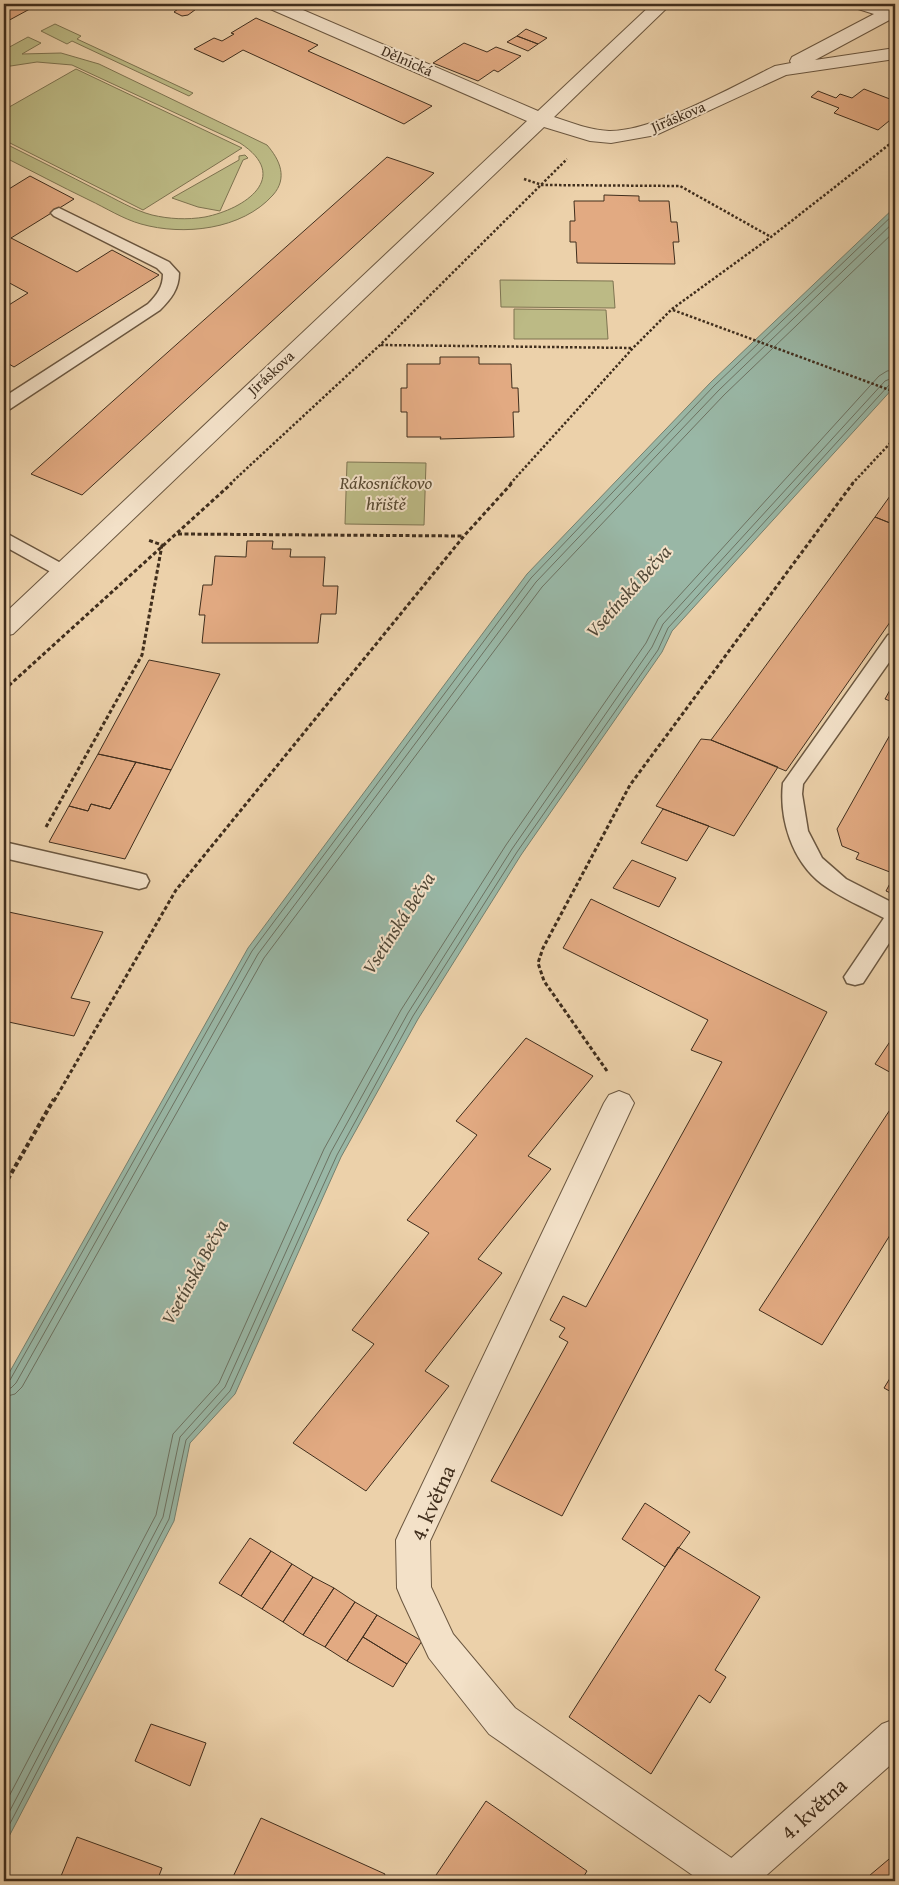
<svg xmlns="http://www.w3.org/2000/svg" width="899" height="1885" viewBox="0 0 899 1885" font-family="'Gentium Book Plus',serif">
<rect width="100%" height="100%" fill="#ecd1aa"/>
<filter id="stains"><feTurbulence type="fractalNoise" baseFrequency=".004" numOctaves="4"/><feColorMatrix values="0 0 0 0 .2 0 0 0 0 .09 0 0 0 0 .02 0 0 0 .5 -.17"/></filter>
<radialGradient id="worn" r=".72"><stop offset=".6" stop-color="#630" stop-opacity="0"/><stop offset="1" stop-color="#630" stop-opacity=".3"/></radialGradient>
<path fill="#bcba85" stroke="#7e7451" d="M55,24L81,36L77,39L193,93L189,96L72,41L67,44L41,31Z
M28,37L41,43L22,54L61,53L99,64L267,145C280,160 288,178 273,195C242,230 183,236 141,224C123,219 106,208 89,200C60,186 32,171 4,157V143C36,159 68,175 99,191C116,199 133,210 152,215C169,219 187,220 205,217C245,209 292,177 240,143L72,65L37,62L4,67V50Z
M76,69L242,148L143,210L4,140V110Z
M245,155L248,158L243,160L220,211L198,207L172,198L239,160V156Z
M500,280L613,281L615,308L501,307Z
M514,309L606,310L608,339H514Z
M347,462L426,463L424,525L345,524Z"/>
<path fill="#99b7a6" stroke="#75806f" d="M895,207V386L672,631L662,652L521,855L418,1019L341,1157L235,1394L190,1443L174,1521L4,1846V1382L248,948L527,574L711,382Z"/>
<g fill="none" stroke-linecap="round" stroke-linejoin="round">
<path stroke="#6c7262" stroke-width="1" d="M4,1383L10,1380L252,951L531,578L714,386L895,213
M4,1389L11,1388L16,1383L258,954L536,582L719,390L895,221
M4,1397L15,1394L22,1387L264,958L542,587L724,395L895,231
M4,1806L156,1515L173,1434L219,1383L324,1149L401,1010L506,845L646,643L658,619L879,376L887,371L895,370
M4,1822L163,1517L180,1437L225,1387L331,1152L408,1013L512,849L652,647L663,624L885,381L895,377
M4,1835L169,1519L186,1440L230,1391L337,1155L413,1016L517,852L658,650L668,628L889,385L895,383"/>
</g>
<path fill="#e2aa82" stroke="#402e1d" d="M4,4H39L4,23Z
M165,4H203L188,15L182,16L174,12L178,9Z
M256,18L318,45L308,51L432,106L404,124L243,50L223,62L194,49L214,38L222,41L234,34L231,33Z
M526,29L547,38L538,44L517,36Z
M517,36L538,44L528,51L507,42Z
M464,43L487,52L496,47L521,56L498,72L494,70L478,81L433,63Z
M864,89L895,101V116L878,130L834,113L839,108L811,97L818,91L836,98L840,94L852,98Z
M387,157L434,173L82,495L31,474Z
M30,176L74,199L11,238L77,272L112,250L159,275L14,367L4,361V308L28,293L4,280V192Z
M604,195L639,196V201H669L671,222H677L679,242H673L675,264L577,263L576,242H570V221H575L574,201H604Z
M440,357H479V364H511L512,388H518L519,412H513L514,437L440,439L441,437H407V412H401V388H407V364H440Z
M895,489V525L875,517Z
M875,517L895,525V615L786,771L711,740Z
M247,541H273L272,549H291L290,557H325L323,586H338L336,614H321L318,643H202L205,615H199L203,585H212L215,556L246,557Z
M149,660L220,674L171,770L98,754Z
M895,681V703L885,699Z
M895,726V874L856,859L859,853L842,846L837,829Z
M701,739L711,740L778,767L734,836L656,806Z
M98,754L136,762L110,809L91,804L88,811L69,806Z
M136,762L171,770L125,859L49,842L69,806L88,811L91,804L110,809Z
M663,809L709,826L687,861L641,843Z
M632,860L676,878L659,907L613,888Z
M895,874V895L886,891Z
M591,899L827,1012L562,1516L491,1481L568,1342L559,1337L565,1328L550,1320L563,1296L586,1307L722,1062L691,1050L708,1020L563,948Z
M4,911L103,932L71,998L90,1002L74,1036L4,1021Z
M895,1034V1075L875,1064Z
M526,1038L593,1076L528,1156L551,1169L478,1259L502,1273L425,1371L449,1386L366,1491L293,1443L374,1344L352,1330L429,1233L407,1220L477,1135L456,1121Z
M895,1102V1227L822,1345L759,1310Z
M895,1370V1394L884,1388Z
M645,1503L690,1532L665,1567L622,1539Z
M250,1538L271,1551L241,1596L219,1583Z
M678,1547L760,1597L715,1670L726,1677L710,1703L699,1695L651,1774L569,1717Z
M271,1551L292,1564L262,1609L241,1596Z
M292,1564L313,1577L283,1622L262,1609Z
M313,1577L334,1588L303,1635L283,1622Z
M334,1588L355,1602L325,1647L303,1635Z
M355,1602L377,1615L347,1661L325,1647Z
M377,1615L422,1641L407,1664L363,1637Z
M363,1637L407,1664L393,1687L347,1661Z
M151,1724L206,1743L190,1786L135,1761Z
M486,1801L587,1871L581,1881H432Z
M261,1818L385,1874L382,1881H231Z
M77,1837L162,1868L157,1881H59Z
M895,1854V1881H863Z"/>
<g fill="none" stroke-linecap="round" stroke-linejoin="round">
<defs>
<path id="service" d="M59,208L169,262L179,273C179,289 171,299 160,310L10,409L4,410V397L148,304C157,295 163,287 163,274L157,268L54,216L51,213L54,210Z
M4,532L70,568L73,572L70,576L64,578L58,576L4,546Z
M895,634V654L803,784L802,794L808,831L822,858L846,879L895,904V934L863,983L855,985L847,983L844,977L884,918C863,907 841,898 822,884C792,861 779,819 783,783L888,635Z
M4,842L139,873L146,875L149,881L146,887L139,889L4,858Z"/>
<path id="minor" d="M265,4H289L538,111L652,4H671L554,117C572,123 590,130 609,131C653,132 734,86 775,66L791,63L790,61L792,57L874,14L855,8L852,4H878L895,9V17L815,60L895,48V59L786,75L656,135L611,143L590,141L544,127L13,634L4,636V614L527,121L268,8Z
M619,1091L629,1095L634,1103L430,1541L431,1587L453,1634L515,1708L746,1868L751,1881H701L489,1734L429,1658L402,1600L397,1588L396,1540L401,1529L604,1103L609,1095Z"/>
<path id="tertiary" d="M895,1719V1761L760,1881H715L720,1868L882,1724Z"/>
</defs>
<use href="#service" stroke="#6b5740" stroke-width="3"/>
<use href="#minor" stroke="#6b5740" stroke-width="2"/>
<use href="#tertiary" stroke="#6b5740" stroke-width="2"/>
<path stroke="#402e1d" stroke-width="2.5" stroke-dasharray="2.5 2" stroke-linecap="butt" d="M524,179L542,185L680,186L771,237
M673,310L895,392
M381,345L633,348
M230,484L380,345L567,159
M510,484L633,348L672,309L771,237L895,140
M852,484L895,438"/>
<path stroke="#402e1d" stroke-width="3" stroke-dasharray="4 2.5" stroke-linecap="butt" d="M178,534L464,536
M4,690L232,483
M46,827L142,655L162,545L148,540
M607,1071L544,981L538,963L543,948L630,785L853,483
M54,1101L176,890L464,536L512,483"/>
<path stroke="#402e1d" stroke-width="4" stroke-dasharray="4.5 3" stroke-linecap="butt" d="M4,1186L54,1099"/>
<use href="#service" fill="#f3e1c8" fill-rule="evenodd"/>
<use href="#minor" fill="#f3e1c8" fill-rule="evenodd"/>
<use href="#tertiary" fill="#f3e1c8" fill-rule="evenodd"/>
</g>
<g text-anchor="middle" stroke-width="4" stroke-linejoin="round" paint-order="stroke">
<g font-size="15" fill="#402e1d" stroke="#f3e1c8">
<text transform="translate(407 61) rotate(24)" y="5">Dělnická</text>
<text transform="translate(678 117) rotate(-23)" y="5">Jiráskova</text>
<text transform="translate(271 373) rotate(-43)" y="5">Jiráskova</text>
</g>
<g font-size="18" font-style="italic" fill="#594a32" stroke="#f3e1c8">
<text x="386" y="489">Rákosníčkovo<tspan x="386" dy="21">hřiště</tspan></text>
</g>
<g font-size="19" font-style="italic" fill="#524938" stroke="#f3e1c8">
<text transform="translate(628 591) rotate(-48)" y="7">Vsetínská Bečva</text>
<text transform="translate(398 923) rotate(-57)" y="7">Vsetínská Bečva</text>
<text transform="translate(194 1272) rotate(-61)" y="7">Vsetínská Bečva</text>
</g>
<g font-size="21" fill="#402e1d" stroke="#f3e1c8">
<text transform="translate(433 1503) rotate(-66)" y="7">4. května</text>
<text transform="translate(814 1809) rotate(-42)" y="7">4. května</text>
</g>
</g>
<rect width="899" height="1885" fill="none" stroke="#ecd1aa" stroke-width="20"/>
<rect x="5" y="5" width="889" height="1875" fill="none" stroke="#402e1d" stroke-width="2.5"/>
<rect x="10" y="10" width="879" height="1865" fill="none" stroke="#402e1d"/>
<rect width="100%" height="100%" filter="url(#stains)"/>
<rect width="100%" height="100%" fill="url(#worn)"/>
</svg>
